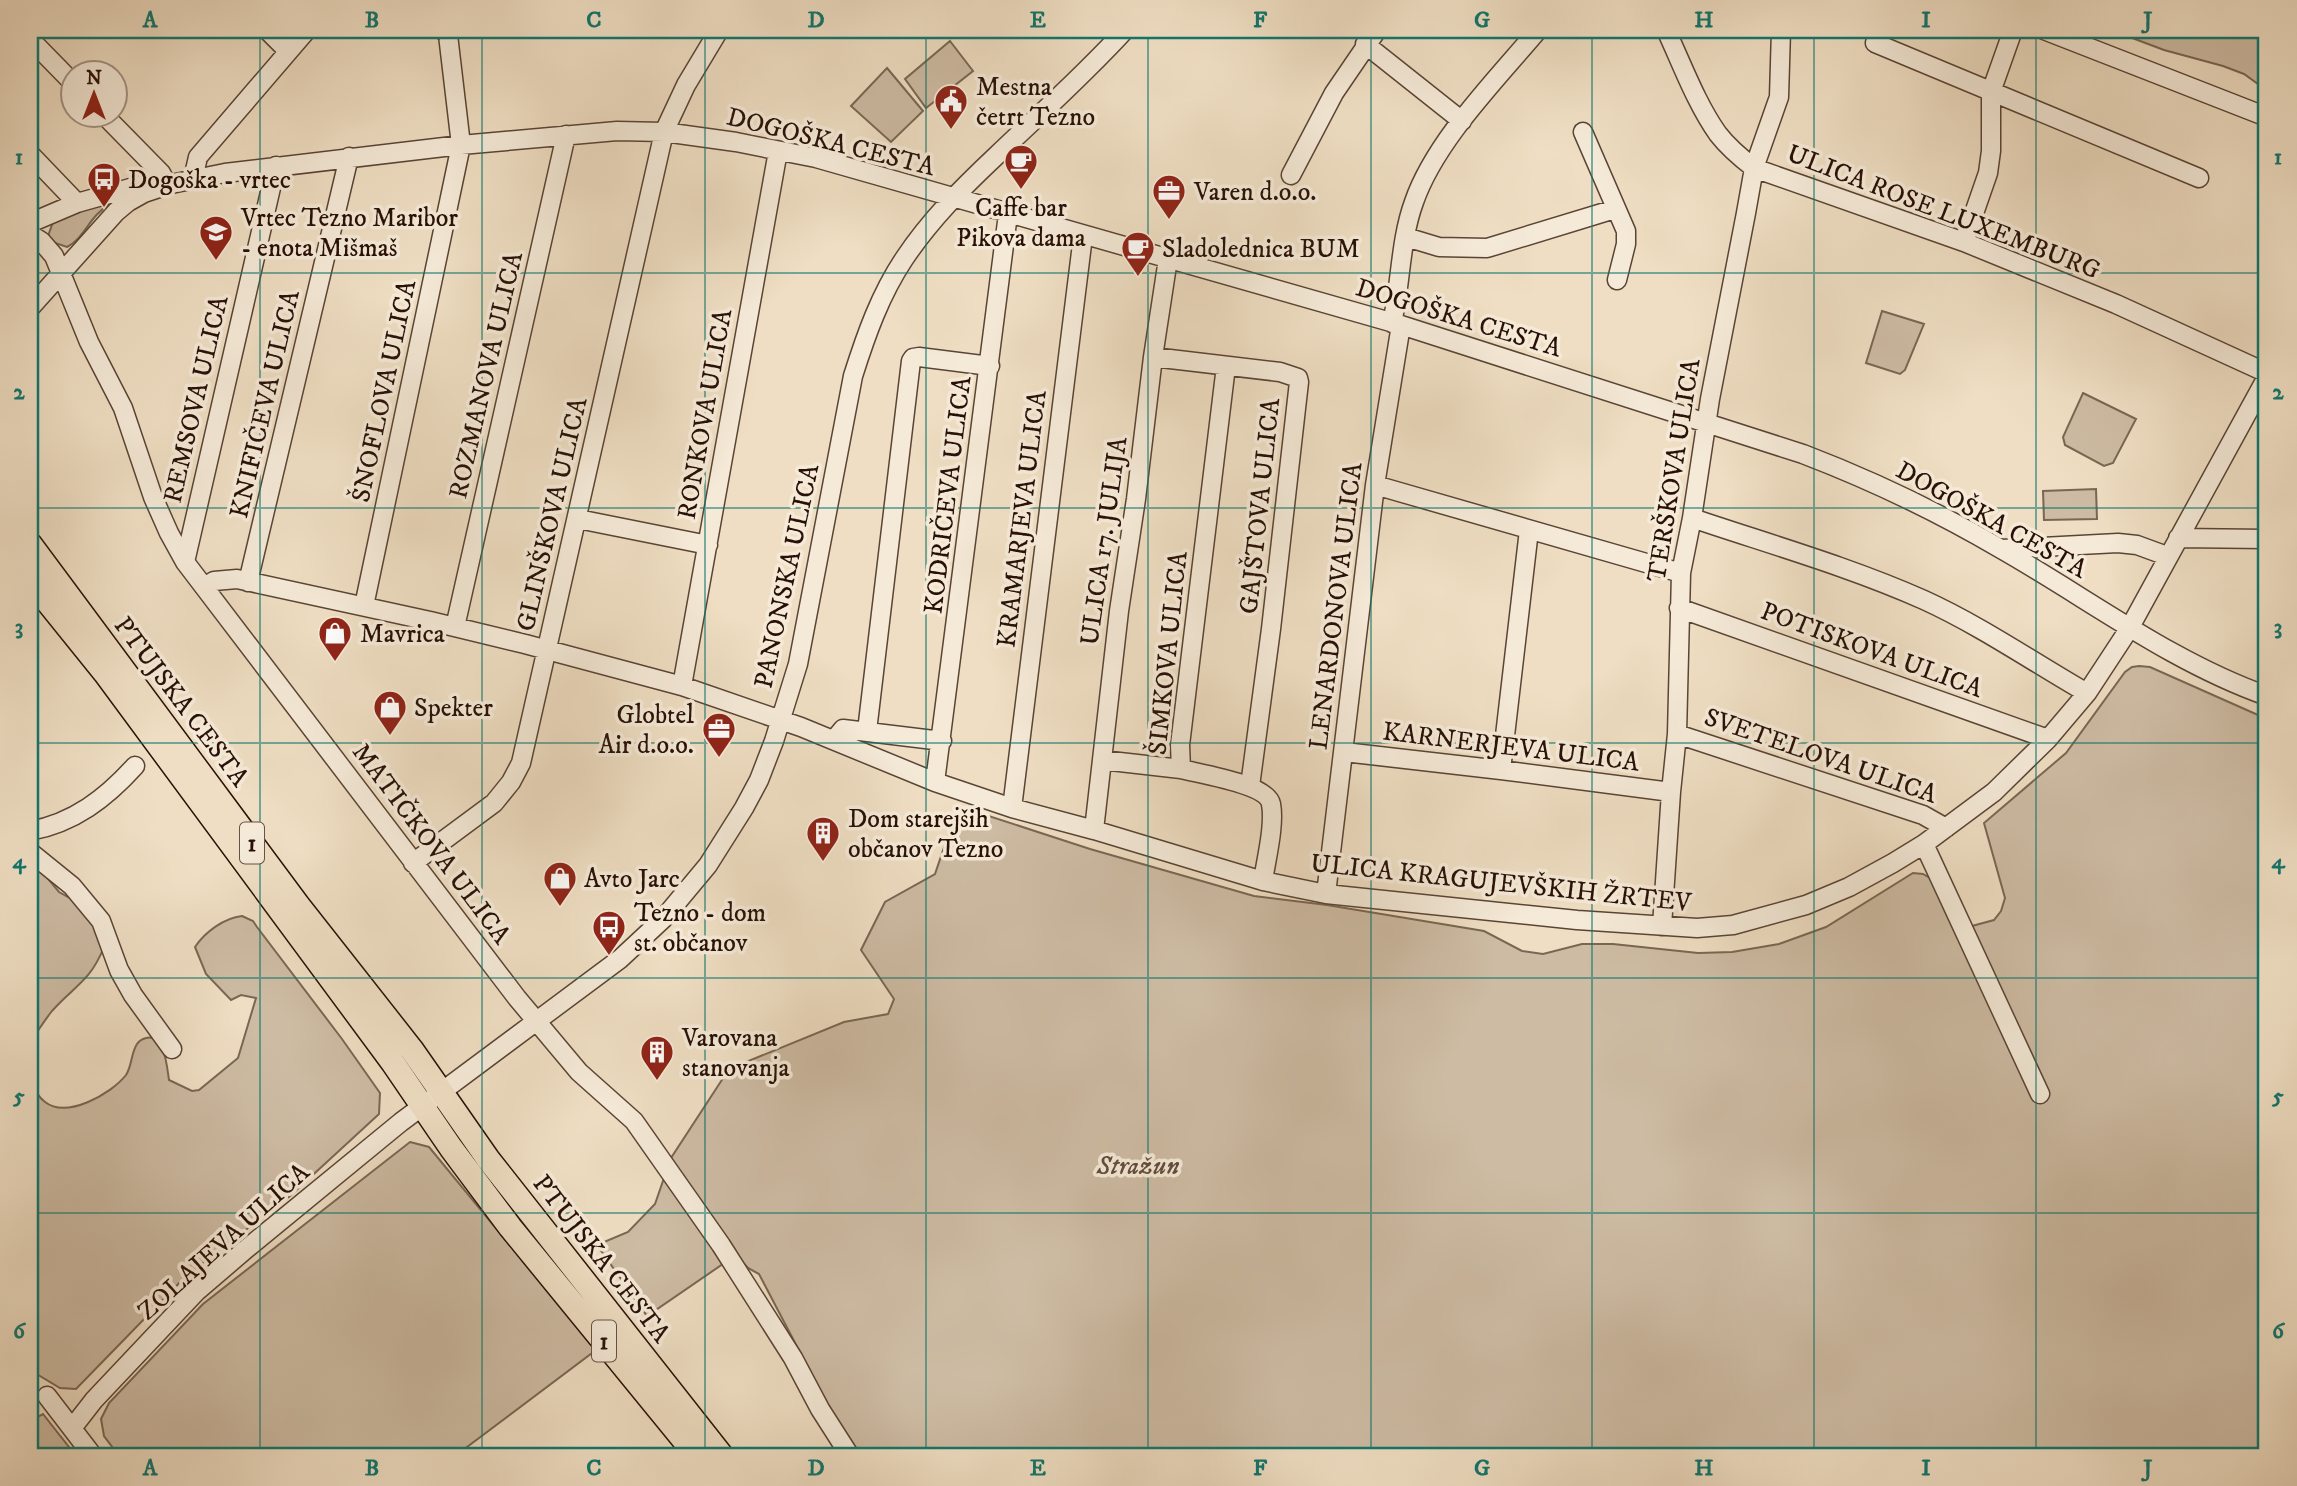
<svg xmlns="http://www.w3.org/2000/svg" width="2297" height="1486" viewBox="0 0 2297 1486" font-family="'IM FELL DW Pica',serif">
<rect width="100%" height="100%" fill="#efdec3"/>
<filter id="stains"><feTurbulence type="fractalNoise" baseFrequency=".00286" numOctaves="4"/><feColorMatrix values="0 0 0 0 .2 0 0 0 0 .09 0 0 0 0 .02 0 0 0 .5 -.17"/></filter>
<radialGradient id="worn" r=".72"><stop offset=".6" stop-color="#630" stop-opacity="0"/><stop offset="1" stop-color="#630" stop-opacity=".3"/></radialGradient>
<path fill="#cdbba3" stroke="#7a6654" stroke-width="2" d="M2111,30H2267V85L2258,84L2244,74L2223,66L2164,50Z
M950,41L973,71L926,108L905,79Z
M887,68L923,111L891,142L851,106Z
M107,201L109,205C90,215 84,239 67,247L52,242L48,236L53,222Z
M1882,311L1924,324L1905,370L1900,374L1866,363Z
M2083,393L2136,419L2113,463L2104,466L2065,445L2063,437Z
M2096,489L2097,519L2044,520L2043,491Z
M2139,666L2150,667L2267,719V1456H859L828,1406L759,1274L748,1268L736,1255L647,1316L597,1245L628,1232L655,1204L671,1158L729,1069L844,1022L888,1014L894,999L861,950L885,902L935,874L958,806L1090,849L1254,896L1327,905L1484,931L1522,951L1543,954L1582,944H1613L1698,953L1732,952L1779,944L1826,927L1913,873L1923,874L1930,878L1968,927L1994,920L2001,911L2005,898L1984,823L2066,753L2125,672L2132,667Z
M30,862L35,863L59,892L84,906L104,947C90,982 74,986 52,1011C44,1021 37,1032 30,1043Z
M242,916L253,921L257,927L342,1039L380,1093L379,1114L290,1196L187,1275L76,1389L60,1388L30,1370V1079C34,1088 37,1096 45,1102C67,1119 111,1094 126,1075C132,1066 131,1053 137,1044C139,1041 142,1039 146,1038C165,1033 167,1068 169,1080L192,1091L199,1090L238,1058L256,998L241,995L231,1000L206,974L195,947C205,932 224,918 242,916Z
M410,1142L429,1147L596,1350L455,1456H119L104,1436L101,1419L109,1403L203,1304Z
M43,1414L76,1456H30V1421Z"/>
<g fill="none" stroke-linecap="round" stroke-linejoin="round">
<defs>
<path id="minor" d="M267,30L288,51
M1666,30C1682,64 1696,103 1718,134C1728,147 1741,158 1754,168L1964,242L2116,304L2267,373
M2044,30L2267,117
M30,39L74,84
M1875,43L2199,178
M1365,44L1462,121
M105,116L161,173L166,182
M1583,132L1626,231V244L1617,280
M30,154L77,203
M1291,175L1334,93L1377,30
M193,179L198,157L307,30
M30,223L77,203L148,183L161,173
M30,234L41,241L54,256L89,342L123,408L153,497L169,533L185,562L517,998L579,1072L634,1121L721,1245L793,1358L820,1409L850,1456
M1406,237L1439,247L1487,248L1615,209
M1964,242L1988,173L1991,151V92L2013,30
M30,308L116,212L128,202L144,193L171,184L225,173L461,145L617,131L664,132L736,142L816,158L1401,325L1803,454C1871,480 1938,512 2001,549C2089,599 2171,662 2267,696
M1392,323C1401,284 1400,240 1414,202C1435,141 1496,80 1538,30
M1153,357L1280,372L1298,378L1299,382L1271,629L1250,786
M1226,366L1180,745L1181,769C1200,774 1267,784 1271,804C1275,825 1266,860 1263,881
M1375,485L1681,573
M1692,518C1769,544 1850,567 1924,600C1981,626 2033,662 2087,693
M578,519L708,545
M2178,538L2267,539
M2002,549L2118,543L2137,545L2167,556
M185,562L276,166
M248,582L349,157
M204,587L214,581L237,579L430,621L525,644L682,686L801,727L935,782L1012,808L1094,830L1263,881L1326,894L1577,920L1697,928L1733,925L1806,905L1849,887L1893,863L1924,844L1994,792L2048,739L2087,693L2129,629L2267,377
M364,606L461,145L448,35L443,30
M1679,608L2048,739
M455,627L566,135
M682,686L778,151
M867,731L911,361L913,358L919,357L990,366
M1677,734L1923,815L1946,828
M834,740L843,729L942,741
M1344,752L1501,770L1671,792
M1102,760L1181,769
M1501,770L1529,530
M935,782L1008,214
M1012,808L1083,236
M1094,830L1119,611L1136,499L1153,357L1168,259
M30,831C74,823 106,798 135,766
M1924,844L2040,1094
M30,852L72,886L101,921L119,970L133,995L172,1049
M413,863L494,803L511,782L521,763L664,132L686,85L719,30
M1326,894L1375,485L1401,325
M1662,926L1671,792L1677,734L1681,573L1692,518L1710,399L1746,213L1754,168L1779,97L1781,30
M47,1396L93,1456
M73,1427L94,1400L196,1292L245,1250L401,1122L620,959L663,919L708,865L744,808L759,780L774,741L798,664L853,376C866,335 880,295 904,259C930,220 962,188 996,156C1040,114 1085,74 1125,30"/>
<path id="major" d="M30,544L298,905L412,1050L488,1159L722,1456
M30,580L105,673L393,1063L451,1148L510,1227L697,1456"/>
</defs>
<use href="#minor" stroke="#5a4435" stroke-width="21"/>
<use href="#major" stroke="#281006" stroke-width="26"/>
<use href="#minor" stroke="#f5ead8" stroke-width="18"/>
<use href="#major" stroke="#efdec3" stroke-width="23"/>
</g>
<path fill="none" stroke="#0f766e" stroke-width="2" stroke-opacity="0.55" d="M260,30V1456M482,30V1456M705,30V1456M926,30V1456M1148,30V1456M1371,30V1456M1592,30V1456M1814,30V1456M2036,30V1456M30,273H2267M30,508H2267M30,743H2267M30,978H2267M30,1213H2267"/>
<defs>
<symbol id="civic-pin" viewBox="-11 -11 22 30"><path d="M0 17L-7.5 6A9.5 9.5 0 1 1 7.5 6Z" fill="#8f2418" stroke="#f5ead8"/><path d="M-.6-6.5H3V-4.5H.6V-3L4-1V1h2V6H-6V1h2V-1L-.6-3ZM-1.2 2.5V6h2.4V2.5Z" fill="#fff"/></symbol>
<symbol id="cafe-pin" viewBox="-11 -11 22 30"><path d="M0 17L-7.5 6A9.5 9.5 0 1 1 7.5 6Z" fill="#8f2418" stroke="#f5ead8"/><path d="M-5.5-4.5H6V0H3Q3 3.5 0 3.5H-2.5Q-5.5 3.5-5.5 0ZM3-3.2v2h1.7v-2ZM-6 4.5H4V6H-6Z" fill="#fff"/></symbol>
<symbol id="bus-pin" viewBox="-11 -11 22 30"><path d="M0 17L-7.5 6A9.5 9.5 0 1 1 7.5 6Z" fill="#8f2418" stroke="#f5ead8"/><path d="M-5-6H5V4H4V6H2V4H-2V6H-4V4H-5ZM-3.5-4V0h7V-4ZM-3.5 1.2v1.5H-2V1.2ZM2 1.2v1.5H3.5V1.2Z" fill="#fff"/></symbol>
<symbol id="office-pin" viewBox="-11 -11 22 30"><path d="M0 17L-7.5 6A9.5 9.5 0 1 1 7.5 6Z" fill="#8f2418" stroke="#f5ead8"/><path d="M-6-3h4V-5.5h4V-3h4V5H-6ZM-1-4.5V-3h2v-1.5ZM-6 0V1H6V0Z" fill="#fff"/></symbol>
<symbol id="school-pin" viewBox="-11 -11 22 30"><path d="M0 17L-7.5 6A9.5 9.5 0 1 1 7.5 6Z" fill="#8f2418" stroke="#f5ead8"/><path d="M0-5L7-2L0 1L-7-2ZM-4 1L0 2.5L4 1V4Q0 6-4 4Z" fill="#fff"/></symbol>
<symbol id="shop-pin" viewBox="-11 -11 22 30"><path d="M0 17L-7.5 6A9.5 9.5 0 1 1 7.5 6Z" fill="#8f2418" stroke="#f5ead8"/><path d="M-5-2.5h2.3a2.7 3.5 0 0 1 5.4 0H5L5.5 6h-11ZM-1.5-2.5h3a1.5 2.3 0 0 0-3 0Z" fill="#fff"/></symbol>
<symbol id="building-pin" viewBox="-11 -11 22 30"><path d="M0 17L-7.5 6A9.5 9.5 0 1 1 7.5 6Z" fill="#8f2418" stroke="#f5ead8"/><path d="M-4-6H4V6H1V3H-1V6H-4ZM-2.5-4.3h1.7v1.8h-1.7ZM.8-4.3h1.7v1.8H.8ZM-2.5-1h1.7V.8h-1.7ZM.8-1h1.7V.8H.8Z" fill="#fff"/></symbol>
</defs>
<g fill-rule="evenodd">
<use href="#civic-pin" x="932" y="82" width="38" height="52"/>
<use href="#cafe-pin" x="1002" y="142" width="38" height="52"/>
<use href="#bus-pin" x="85" y="160" width="38" height="52"/>
<use href="#office-pin" x="1150" y="172" width="38" height="52"/>
<use href="#school-pin" x="197" y="213" width="38" height="52"/>
<use href="#cafe-pin" x="1119" y="229" width="38" height="52"/>
<use href="#shop-pin" x="316" y="614" width="38" height="52"/>
<use href="#shop-pin" x="371" y="688" width="38" height="52"/>
<use href="#office-pin" x="700" y="710" width="38" height="52"/>
<use href="#building-pin" x="804" y="814" width="38" height="52"/>
<use href="#shop-pin" x="541" y="859" width="38" height="52"/>
<use href="#bus-pin" x="590" y="908" width="38" height="52"/>
<use href="#building-pin" x="638" y="1033" width="38" height="52"/>
</g>
<g text-anchor="middle" stroke-width="7" stroke-linejoin="round" paint-order="stroke">
<g fill="#f5ead8" stroke="#665145" stroke-width="2">
<rect x="240" y="822.5" width="24" height="41" rx="5"/>
<rect x="592" y="1320.5" width="24" height="41" rx="5"/>
</g>
<g font-size="24" font-weight="bold" fill="#281006">
<text x="252" y="851">1</text>
<text x="604" y="1349">1</text>
</g>
<g font-size="26" fill="#281006" stroke="#f5ead8" text-anchor="start">
<text x="976" y="95">Mestna<tspan x="976" dy="30">četrt Tezno</tspan></text>
<text x="128" y="188">Dogoška - vrtec</text>
<text x="1194" y="200">Varen d.o.o.</text>
<text x="1021" y="216" text-anchor="middle">Caffe bar<tspan x="1021" dy="30">Pikova dama</tspan></text>
<text x="241" y="226">Vrtec Tezno Maribor<tspan x="241" dy="30">- enota Mišmaš</tspan></text>
<text x="1162" y="257">Sladolednica BUM</text>
<text x="360" y="642">Mavrica</text>
<text x="414" y="716">Spekter</text>
<text x="694" y="723" text-anchor="end">Globtel<tspan x="694" dy="30">Air d.o.o.</tspan></text>
<text x="848" y="827">Dom starejših<tspan x="848" dy="30">občanov Tezno</tspan></text>
<text x="584" y="887">Avto Jarc</text>
<text x="634" y="921">Tezno - dom<tspan x="634" dy="30">st. občanov</tspan></text>
<text x="682" y="1046">Varovana<tspan x="682" dy="30">stanovanja</tspan></text>
</g>
<g font-size="26" fill="#281006" stroke="#f5ead8">
<text transform="translate(831 141) rotate(14)" y="9">DOGOŠKA CESTA</text>
<text transform="translate(1944 211) rotate(21)" y="9">ULICA ROSE LUXEMBURG</text>
<text transform="translate(1459 317) rotate(17)" y="9">DOGOŠKA CESTA</text>
<text transform="translate(485 375) rotate(-77)" y="9">ROZMANOVA ULICA</text>
<text transform="translate(383 391) rotate(-78)" y="9">ŠNOFLOVA ULICA</text>
<text transform="translate(195 399) rotate(-77)" y="9">REMSOVA ULICA</text>
<text transform="translate(264 404) rotate(-77)" y="9">KNIFIČEVA ULICA</text>
<text transform="translate(704 414) rotate(-80)" y="9">RONKOVA ULICA</text>
<text transform="translate(1673 470) rotate(-81)" y="9">TERŠKOVA ULICA</text>
<text transform="translate(947 495) rotate(-83)" y="9">KODRIČEVA ULICA</text>
<text transform="translate(1259 506) rotate(-84)" y="9">GAJŠTOVA ULICA</text>
<text transform="translate(551 514) rotate(-77)" y="9">GLINŠKOVA ULICA</text>
<text transform="translate(1021 519) rotate(-83)" y="9">KRAMARJEVA ULICA</text>
<text transform="translate(1992 519) rotate(29)" y="9">DOGOŠKA CESTA</text>
<text transform="translate(1103 541) rotate(-82)" y="9">ULICA 17. JULIJA</text>
<text transform="translate(786 576) rotate(-78)" y="9">PANONSKA ULICA</text>
<text transform="translate(1335 606) rotate(-83)" y="9">LENARDONOVA ULICA</text>
<text transform="translate(1872 649) rotate(20)" y="9">POTISKOVA ULICA</text>
<text transform="translate(1167 653) rotate(-84)" y="9">ŠIMKOVA ULICA</text>
<text transform="translate(182 701) rotate(53)" y="9">PTUJSKA CESTA</text>
<text transform="translate(1511 746) rotate(7)" y="9">KARNERJEVA ULICA</text>
<text transform="translate(1821 755) rotate(19)" y="9">SVETELOVA ULICA</text>
<text transform="translate(432 843) rotate(53)" y="9">MATIČKOVA ULICA</text>
<text transform="translate(1501 882) rotate(6)" y="9">ULICA KRAGUJEVŠKIH ŽRTEV</text>
<text transform="translate(223 1241) rotate(-42)" y="9">ZOLAJEVA ULICA</text>
<text transform="translate(602 1258) rotate(52)" y="9">PTUJSKA CESTA</text>
</g>
<g font-size="26" font-style="italic" fill="#624c3d" stroke="#f5ead8">
<text x="1138" y="1174">Stražun</text>
</g>
</g>
<rect width="2297" height="1486" fill="none" stroke="#efdec3" stroke-width="77"/>
<g transform="translate(94 94)"><circle r="33" fill="#f5ead8" stroke="#a39384" stroke-width="2"/>
<path d="M0-5L12 26L0 18L-12 26Z" fill="#8f2418"/>
<text y="-10" font-size="19" font-weight="bold" text-anchor="middle" fill="#281006">N</text>
</g>
<rect x="38" y="38" width="2220" height="1410" fill="none" stroke="#0f766e" stroke-width="2.5"/>
<g font-size="23" text-anchor="middle" font-weight="bold" fill="#0f766e">
<text x="150" y="27">A</text>
<text x="372" y="27">B</text>
<text x="594" y="27">C</text>
<text x="816" y="27">D</text>
<text x="1038" y="27">E</text>
<text x="1260" y="27">F</text>
<text x="1482" y="27">G</text>
<text x="1704" y="27">H</text>
<text x="1926" y="27">I</text>
<text x="2148" y="27">J</text>
<text x="19" y="164">1</text>
<text x="2278" y="164">1</text>
<text x="19" y="399">2</text>
<text x="2278" y="399">2</text>
<text x="19" y="634">3</text>
<text x="2278" y="634">3</text>
<text x="19" y="868">4</text>
<text x="2278" y="868">4</text>
<text x="19" y="1103">5</text>
<text x="2278" y="1103">5</text>
<text x="19" y="1338">6</text>
<text x="2278" y="1338">6</text>
<text x="150" y="1475">A</text>
<text x="372" y="1475">B</text>
<text x="594" y="1475">C</text>
<text x="816" y="1475">D</text>
<text x="1038" y="1475">E</text>
<text x="1260" y="1475">F</text>
<text x="1482" y="1475">G</text>
<text x="1704" y="1475">H</text>
<text x="1926" y="1475">I</text>
<text x="2148" y="1475">J</text>
</g>
<rect width="100%" height="100%" filter="url(#stains)"/>
<rect width="100%" height="100%" fill="url(#worn)"/>
</svg>
